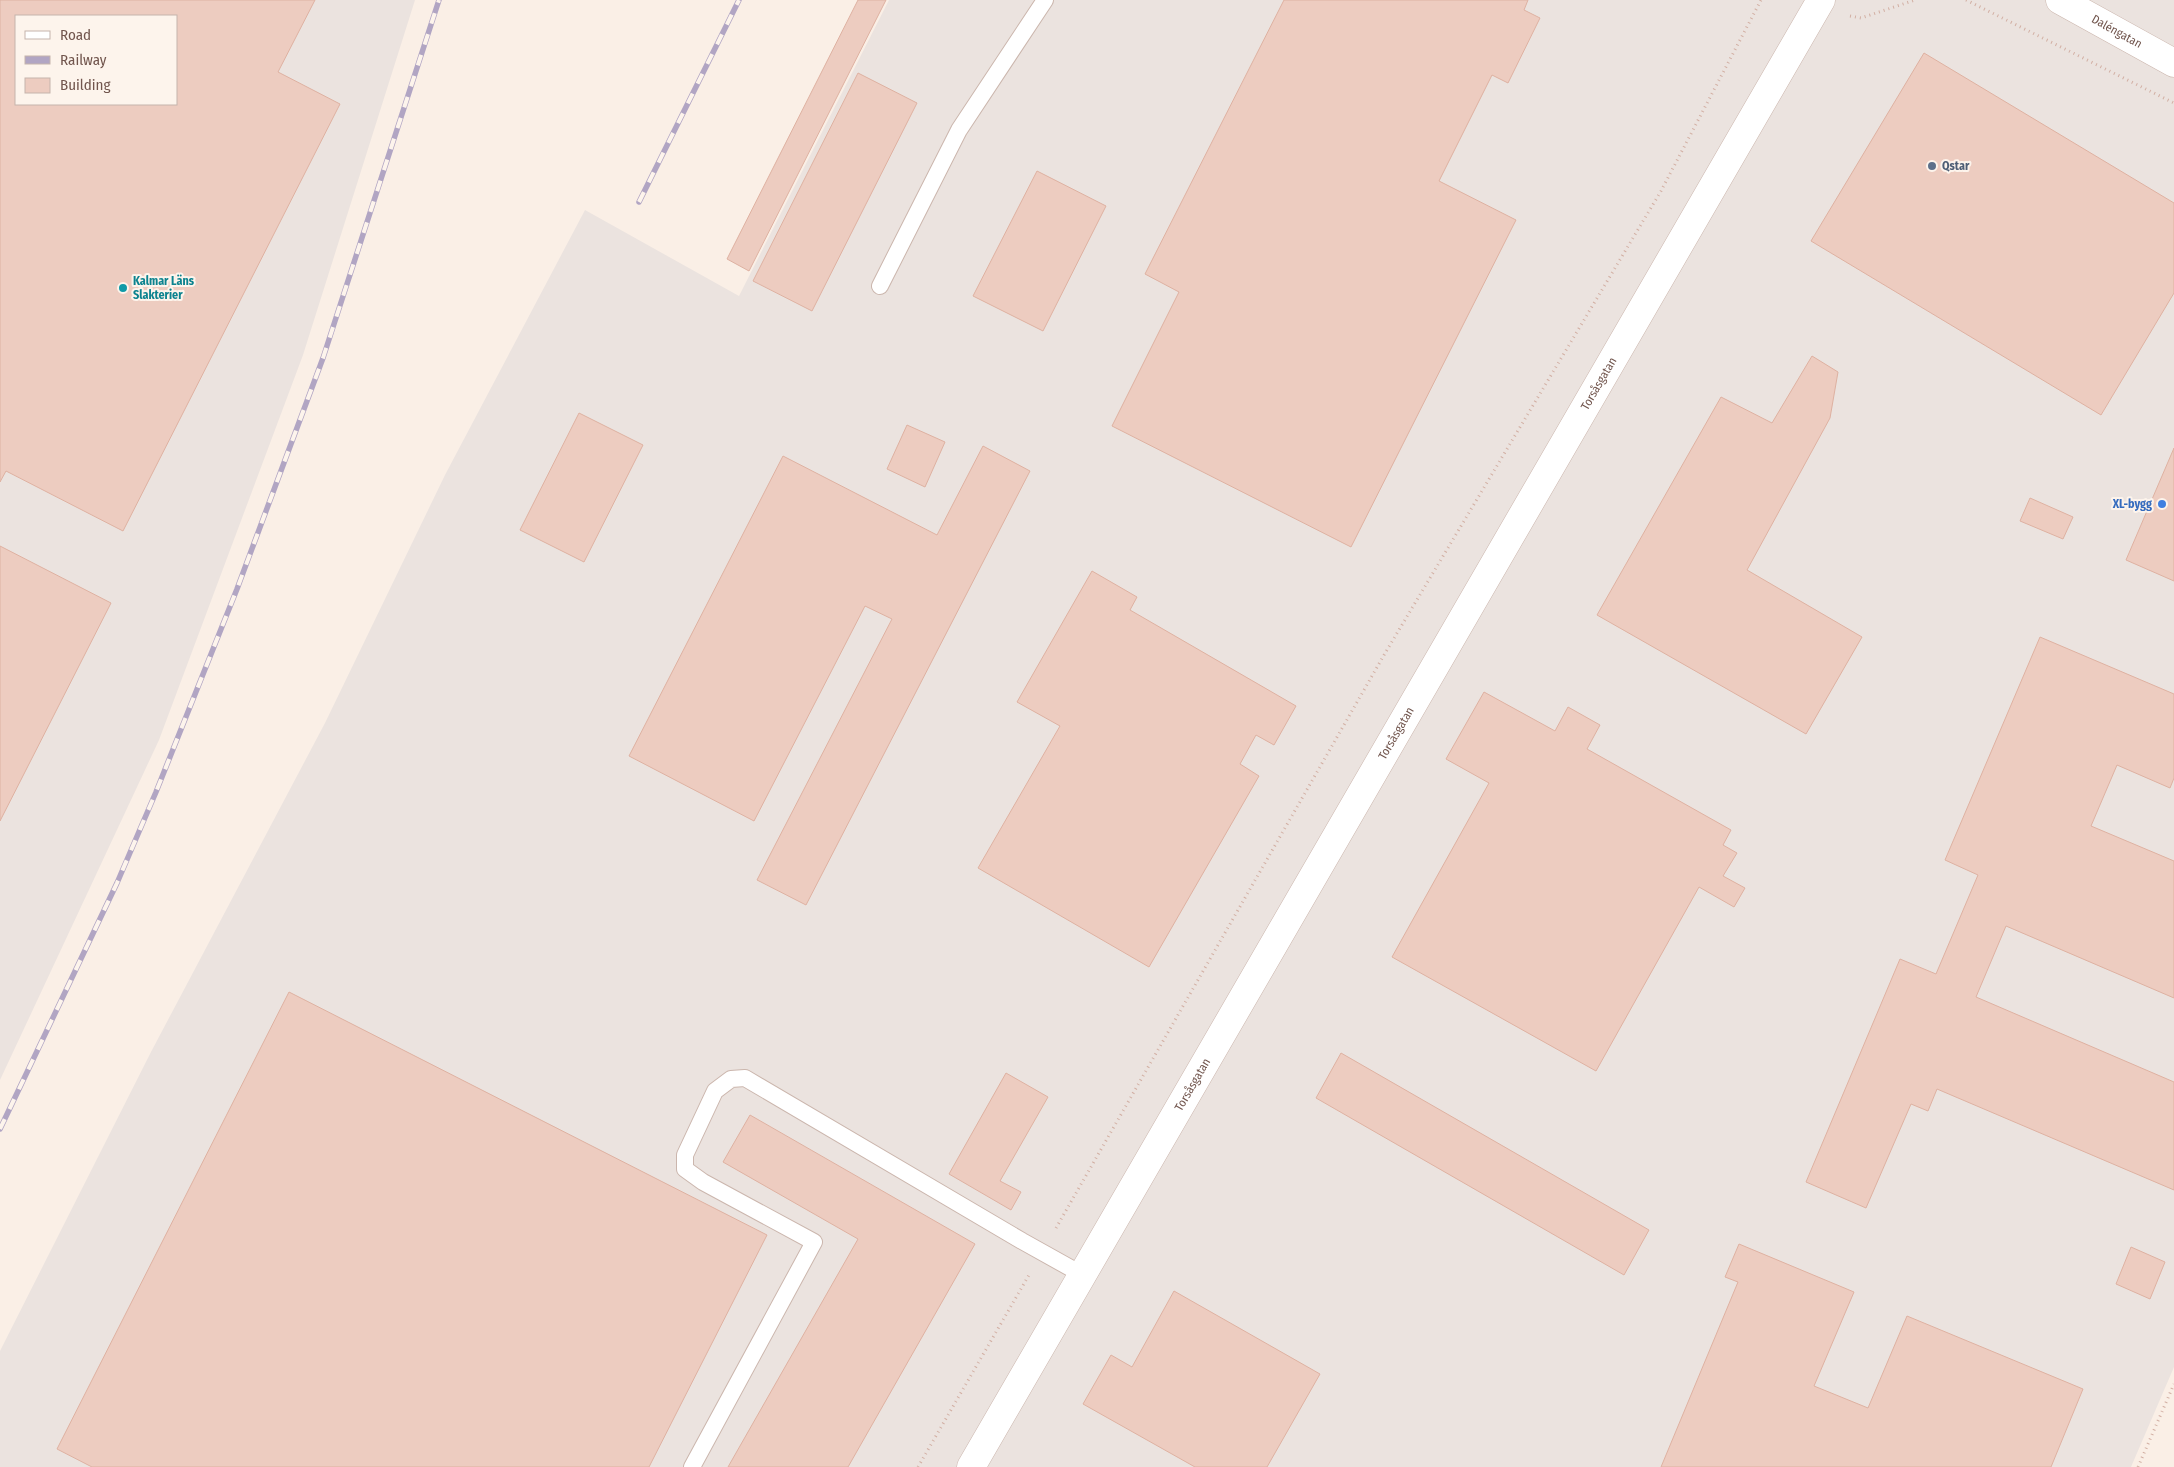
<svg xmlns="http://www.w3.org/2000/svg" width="2174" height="1467" viewBox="0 0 2174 1467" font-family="'Fira Sans Condensed',sans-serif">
<rect width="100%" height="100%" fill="#faefe6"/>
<path fill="#ebe3df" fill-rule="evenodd" d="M0,0H415L303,355L159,740L0,1080ZM16,16H176V104H16Z
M889,0H2174V1367L2131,1467H0V1351L151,1052L325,723L445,475L585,210L739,296Z"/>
<path fill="#edccc0" stroke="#deb1a1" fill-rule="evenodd" d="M0,0H315L278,72L340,104L123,531L6,471L0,482ZM16,16H176V104H16Z
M858,0H886L749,271L727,259Z
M1284,0H1528L1524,10L1540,18L1508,83L1492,75L1439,181L1516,220L1351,547L1112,426L1179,292L1145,274Z
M1924,53L2174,203V293L2101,415L1811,241Z
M858,73L917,103L812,311L753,281Z
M1037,171L1106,206L1043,331L973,296Z
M1812,356L1838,372L1830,418L1747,570L1862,637L1806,734L1597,615L1721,397L1772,423Z
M579,413L643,445L584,562L520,530Z
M907,425L945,442L925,487L887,469Z
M983,446L1030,471L806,905L757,880L892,619L865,606L754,821L629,756L783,456L937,535Z
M2174,448V581L2126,560Z
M2030,498L2073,517L2063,539L2020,521Z
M0,546L111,603L0,821Z
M1092,571L1137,597L1130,610L1296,706L1274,745L1256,735L1240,764L1259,776L1149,967L978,868L1060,726L1017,702Z
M2040,637L2174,694V778L2170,788L2117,765L2091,826L2174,861V998L2006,926L1976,997L2174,1082V1190L1937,1089L1928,1111L1911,1104L1866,1208L1806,1182L1900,959L1936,974L1978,875L1945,860Z
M1484,692L1555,731L1568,707L1600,725L1587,749L1731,830L1723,845L1737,853L1723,876L1745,888L1734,907L1699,887L1596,1071L1392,957L1489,783L1446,759Z
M289,992L767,1235L649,1467H92L57,1449Z
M1341,1053L1649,1230L1624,1275L1316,1098Z
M1006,1073L1048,1097L1000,1181L1021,1192L1011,1210L949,1174Z
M750,1115L975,1244L848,1467H728L858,1239L723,1162Z
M1739,1244L1854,1292L1814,1386L1868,1408L1907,1316L2083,1389L2051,1467H1661L1738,1282L1725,1277Z
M2131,1247L2165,1262L2150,1299L2116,1284Z
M1174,1291L1320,1374L1267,1467H1195L1083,1404L1111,1355L1132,1367Z"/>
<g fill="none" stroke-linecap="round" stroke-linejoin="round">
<defs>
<path id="lane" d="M880,286L959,130L1045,0
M692,1467L814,1242L703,1182L685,1169V1155L715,1091L731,1079L745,1078L1022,1241L1083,1275"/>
<g id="street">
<path id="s1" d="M2060,0L2174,63"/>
<path id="s2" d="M971,1467L1821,0"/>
</g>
</defs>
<use href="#lane" stroke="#cbb6ad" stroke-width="18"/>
<use href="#street" stroke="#cbb6ad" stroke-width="29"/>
<path stroke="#d2afa3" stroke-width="3" stroke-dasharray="1 4" stroke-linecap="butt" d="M1966,0L2174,103
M1850,16L1861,18L1915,0
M1056,1228L1384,655L1661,191L1761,0
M918,1467L1029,1275
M2138,1467L2174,1384"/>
<use href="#lane" stroke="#fff" stroke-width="16"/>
<use href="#street" stroke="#fff" stroke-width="28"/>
<defs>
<path id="rail" d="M639,202L739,0
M0,1129L117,883L156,792L237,589L323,358L439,0"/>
</defs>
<use href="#rail" stroke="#b1a5c3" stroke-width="5.5"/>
<use href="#rail" stroke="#fdf4ec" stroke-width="4" stroke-dasharray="11" stroke-linecap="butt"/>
</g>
<circle fill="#5c6f8a" stroke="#fdf4ec" stroke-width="2" cx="1932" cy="166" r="5"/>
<circle fill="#0f9aa8" stroke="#fdf4ec" stroke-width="2" cx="123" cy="288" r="5"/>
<circle fill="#3f7fe0" stroke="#fdf4ec" stroke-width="2" cx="2162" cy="504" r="5"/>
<g text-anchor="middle" stroke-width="4" stroke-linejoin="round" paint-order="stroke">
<g font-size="12" fill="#71554d" stroke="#fdf4ec">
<text dy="4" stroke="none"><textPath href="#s1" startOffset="65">Daléngatan</textPath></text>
<text dy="4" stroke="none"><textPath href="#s2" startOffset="1252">Torsåsgatan</textPath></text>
<text dy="4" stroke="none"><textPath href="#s2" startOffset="848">Torsåsgatan</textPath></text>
<text dy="4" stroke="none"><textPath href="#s2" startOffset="442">Torsåsgatan</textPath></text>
</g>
<g font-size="12" font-weight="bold" fill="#4e5e75" stroke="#fdf4ec" text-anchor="start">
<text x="1942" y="170">Qstar</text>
</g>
<g font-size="12" font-weight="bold" fill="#0d838f" stroke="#fdf4ec" text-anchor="start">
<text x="133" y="285">Kalmar Läns<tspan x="133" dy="14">Slakterier</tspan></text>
</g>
<g font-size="12" font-weight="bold" fill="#366cbe" stroke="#fdf4ec" text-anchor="end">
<text x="2152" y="508">XL-bygg</text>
</g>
</g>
<rect x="15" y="15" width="162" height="90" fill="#fdf4ec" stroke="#c5b4ac"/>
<rect x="25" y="31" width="25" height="8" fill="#ffffff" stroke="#c5b4ac"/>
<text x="60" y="40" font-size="15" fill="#71554d">Road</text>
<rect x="25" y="56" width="25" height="8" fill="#b1a5c3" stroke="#c5b4ac"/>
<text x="60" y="65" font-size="15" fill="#71554d">Railway</text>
<rect x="25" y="78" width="25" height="15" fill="#edccc0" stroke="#c5b4ac"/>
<text x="60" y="90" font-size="15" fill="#71554d">Building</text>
</svg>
